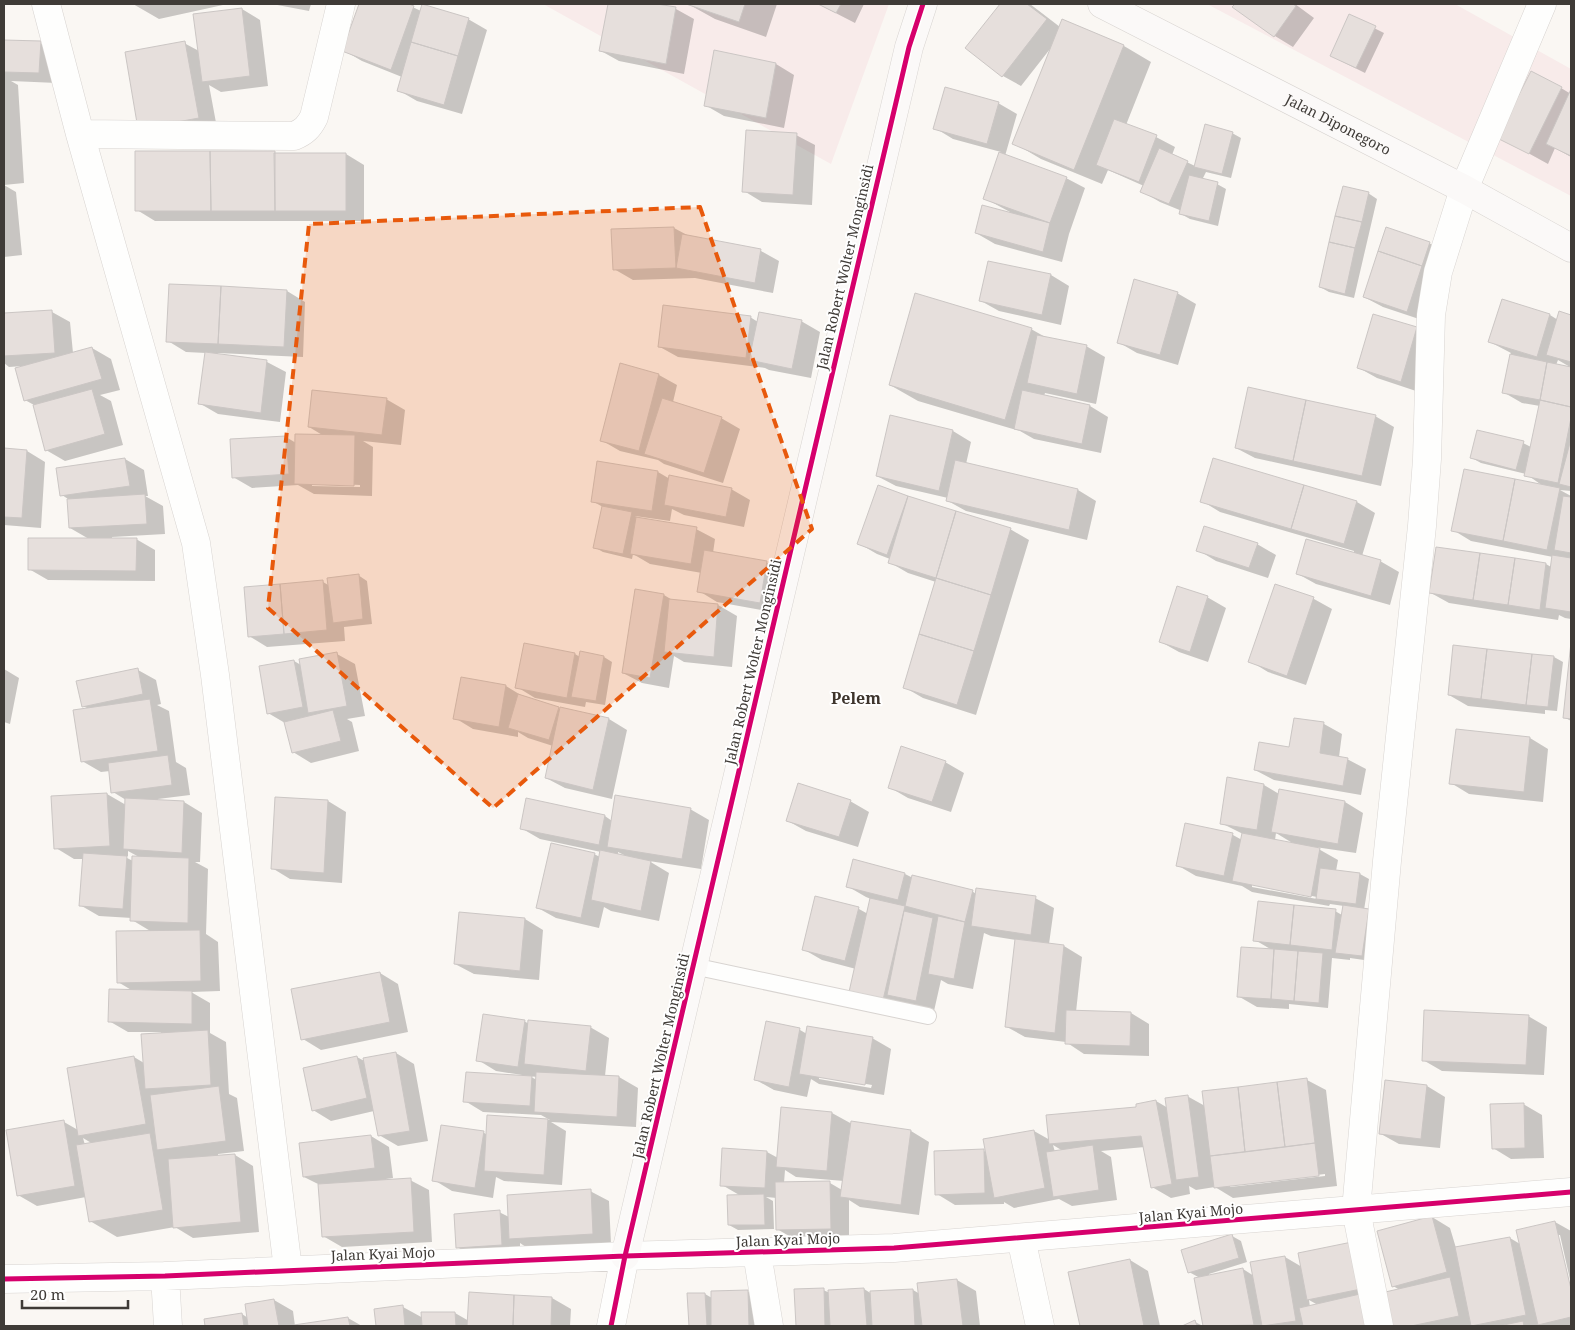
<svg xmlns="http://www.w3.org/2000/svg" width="1575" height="1330" viewBox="0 0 1575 1330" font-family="'Noto Serif',serif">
<rect width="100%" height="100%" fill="#faf7f3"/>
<path fill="#f8ebea" d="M543,4H889L831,164Z
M1207,4H1455L1571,69V196Z"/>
<path fill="#0003" fill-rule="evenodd" d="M133,4H223V5L159,19Z
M272,4H311L309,11Z
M360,4H406L421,11L468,19L487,30L462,114L417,101L398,90L402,77L362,61L343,50Z
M609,4H651L676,9L694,19L684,74L619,61L601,51Z
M688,4H777L766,37L715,19Z
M818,4H864L855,23Z
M1001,4H1030L1060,27L1124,46L1151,62L1126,125L1156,137L1175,147L1172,155L1195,166L1232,133L1241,138L1231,178L1206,172L1202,180L1217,184L1226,189L1218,226L1190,219L1181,214L1182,211L1160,202L1141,191L1144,186L1108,170L1102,184L1041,159L1014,143L1050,49L1021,86L1003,76L967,48Z
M1236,4H1295L1314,18L1293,47L1275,36L1234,7Z
M242,9L260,20L268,86L221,92L209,85L217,128L158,139L184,43L199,51Z
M1350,16L1384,33L1365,73L1341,61Z
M4,41L40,43L59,53L57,83L11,81L18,85L24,183L4,185Z
M715,52L776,64L794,75L784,128L724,116L705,105Z
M1561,88L1571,94V92V157L1555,148L1548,164L1499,137Z
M998,103L1017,114L1005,156L1066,178L1085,188L1069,234L1062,262L995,244L976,233L1010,212L984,198L1001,152L953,139L935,128Z
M796,135L815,145L812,205L762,202L744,191Z
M274,152L278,155L346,154L364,165V221H155L137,210Z
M4,185L16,192L22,255L4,257Z
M1368,193L1377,199L1354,298L1329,292L1320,287Z
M674,228L689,236L761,251L779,261L773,293L695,278L633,280L614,269Z
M1429,243L1438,248L1425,321L1383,307L1364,297Z
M1051,275L1069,286L1061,325L999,311L981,301Z
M287,291L305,302L303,357L218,353V355L267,362L286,372L280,422L218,414L199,403L206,353L186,352L168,341Z
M1177,293L1196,304L1178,365L1137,353L1118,342Z
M52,312L70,322L73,353L92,348L111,359L120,390L100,395L111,401L123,445L65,461L46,450L34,405L25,400L23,366L9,367L4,363V314Z
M1560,313L1571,316V491L1560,490L1571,496V619L1565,618L1559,615L1558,620L1449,603L1431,593L1437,548L1546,564L1551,567L1553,557L1471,541L1453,530L1543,486L1526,474L1481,463L1472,458L1523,443L1531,447L1540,406L1522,403L1503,392L1511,353L1490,342L1550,315L1558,320ZM1558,360L1570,367L1556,365Z
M750,317L758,322L801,321L820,332L811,378L769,370L765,368L678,357L660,347Z
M1417,328L1435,339L1419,392L1377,378L1359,368Z
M1031,329L1047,338L1086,346L1105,357L1096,404L1045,393L1044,396L1090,406L1108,417L1101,453L1034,439L1020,431L918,401L890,385Z
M659,375L677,385L673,402L721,418L740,429L723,483L664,464L658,460L620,451L601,440Z
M386,399L405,410L401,445L363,441L373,447L372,496L314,494L298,485L252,488L233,477L286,437L296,443L324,436L309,427ZM312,483L360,485V487L312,486Z
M1375,416L1394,427L1381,486L1255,458L1236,448Z
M890,417L953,431L971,442L966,464L1078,490L1096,501L1087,540L966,511L948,501V498L896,486L877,476Z
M4,449L27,451L45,462L41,528L4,525Z
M125,459L144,470L148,496H145L163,506L165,534L112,537V539H136L155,550V581L48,580L29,569L89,539L70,528L68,499L62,495L58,469Z
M1214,460L1357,502L1375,513L1362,556L1380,561L1399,572L1390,605L1316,584L1298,574L1354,554V551L1220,512L1202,501Z
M598,463L658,472L670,479L731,489L750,500L744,527L684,515L672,509L670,521L635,516L641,519L696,529L715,539L713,553L766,562L785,573L778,613L717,602L699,591L702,573L650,564L633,554L632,559L603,552L594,547L603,507L592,501Z
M879,487L1010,529L1029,540L976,715L923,698L904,687L936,582L908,573L889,562L890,559L877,554L858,543Z
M1257,544L1276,555L1268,578L1216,561L1198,550Z
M358,575L367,581L372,624L344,627L345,641L267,647L249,636L323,582L330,586Z
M1276,585L1314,599L1332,609L1306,685L1268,672L1250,661Z
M664,595L674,601L718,605L737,616L732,667L684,662L674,656L669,688L642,683L623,673Z
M1207,597L1226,608L1208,662L1179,652L1161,642Z
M1454,646L1554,657L1563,662L1557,711L1545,710V714L1468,706L1449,695Z
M337,654L355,664L365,716L347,719L352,722L359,751L311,763L293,752L285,723L268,713L260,667L294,661L301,665Z
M575,654L580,657H604L612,662L605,705L586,702L585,707L535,698L517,687Z
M1571,654V721L1564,717Z
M4,669L19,678L10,724L4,722Z
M138,670L156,680L161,704L157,705L169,711L176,762L186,768L190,795L158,799V801L184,802L202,813L200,862H195L208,869L206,934L218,942L220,991L191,992L210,1003V1033L226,1042L229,1094L237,1098L244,1151L218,1154V1157L235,1155L253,1166L259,1232L193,1238L175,1227L117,1237L90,1221L86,1197L37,1206L18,1195L64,1122L78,1130L134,1057L144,1063L161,1034V1032H128L109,1021L133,991L118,982L152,932L132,920V918L99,916L80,905L84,859H74L56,848L107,794L126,805V800L113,792L110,771L101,772L82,761L89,709L83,706ZM128,851L139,857L133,861L125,857L128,856ZM83,1138L93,1144L85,1145Z
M462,678L506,686L524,697L561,710V708L609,719L627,730L612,799L565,788L546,778L553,746L528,738L518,732V737L473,729L455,718Z
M1324,724L1342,734L1339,757L1347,759L1366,769L1361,795L1274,780L1255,770L1290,749Z
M1530,738L1548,749L1543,802L1469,794L1451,783Z
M945,762L964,773L951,812L908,798L889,787Z
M1228,779L1264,785L1279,794L1345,802L1363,813L1356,853L1315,847L1338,860L1336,871L1360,874L1369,879L1364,910L1378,916L1371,961L1350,958V960L1332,958L1328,1008L1289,1004V1009L1257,1007L1238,996L1272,950L1255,940L1335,911L1342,915L1344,906L1330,904L1329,906L1252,892L1242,886L1196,876L1177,865L1233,835L1242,840L1243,834L1221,823ZM1276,833L1294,844L1275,840ZM1252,884L1317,897V899L1252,887Z
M527,800L605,816L612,821L690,809L709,820L701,869L649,861L669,873L659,921L611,911L604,907L599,928L556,918L538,908L594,854L600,857L601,852L540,839L521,828ZM618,852L626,856L618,855Z
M328,801L346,812L342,883L290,879L272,868Z
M850,801L869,812L858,847L806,831L788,821Z
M905,874L913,878L972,891L976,894L1035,898L1054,908L1049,944L1064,946L1082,957L1076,1012L1131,1013L1149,1024V1056L1084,1054L1066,1042L1025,1037L1007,1027L1016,940L991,936L984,933L973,989L948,984L941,980L934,1011L907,1005L869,1002L856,969L822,960L803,949L816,897L859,909L868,914L871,899L866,897L847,886Z
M525,919L543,930L539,980L474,974L455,964Z
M380,973L398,984L408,1032L321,1050L303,1039Z
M1528,1016L1547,1027L1544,1075L1442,1071L1423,1060Z
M524,1021L529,1024L590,1027L609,1038L605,1076L619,1077L638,1088L636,1127L551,1122L566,1131L562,1185L504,1181L496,1177L493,1198L452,1191L434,1180L483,1132L487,1135L488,1116L550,1120L541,1115L483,1112L465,1101L522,1077V1075L496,1071L478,1060ZM529,1076L537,1077V1080Z
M767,1023L800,1030L807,1034L872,1038L891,1049L884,1095L819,1084L811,1079L807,1097L774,1090L756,1080ZM819,1076L872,1085L871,1088L819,1079Z
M396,1053L414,1064L428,1141L398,1146L379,1135L374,1111L331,1121L313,1110L357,1057L366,1062Z
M1307,1080L1326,1090L1337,1186L1233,1198L1215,1187L1196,1190L1189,1186L1190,1194L1171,1198L1152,1187L1145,1147L1101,1151L1111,1157L1117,1200L1072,1206L1059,1199L1014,1208L1004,1202V1204L955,1205L937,1194L984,1151L987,1153L1034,1131L1050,1140L1156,1101L1168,1108L1187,1096L1205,1106ZM1053,1145L1063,1151L1055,1152ZM1325,1174V1176L1230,1187V1185Z
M1427,1086L1445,1097L1440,1148L1399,1144L1381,1134Z
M1523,1104L1542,1115L1544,1158L1511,1159L1493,1148Z
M832,1113L852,1124L911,1131L929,1142L919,1215L860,1207L849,1200V1239L796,1240L777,1229V1198L766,1197L773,1201L774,1229L738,1230L729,1225L741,1196L722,1185L724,1149L767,1152L778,1158ZM785,1170L796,1177L844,1181L842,1190L830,1183H784Z
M371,1136L389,1147L393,1178L386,1179V1181L410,1180L429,1190L432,1242L342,1247L323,1236L320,1185L304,1177Z
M590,1191L609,1201L611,1244L529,1249L520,1243V1255L476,1258L457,1247L499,1212L509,1217Z
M1432,1217L1450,1228L1456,1248L1510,1238L1520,1244L1555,1222L1571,1231V1284L1560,1235H1557L1571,1295V1326H1390L1400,1290L1393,1286Z
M1232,1236L1241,1241L1247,1262L1209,1274V1276L1243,1269L1254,1276L1285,1257L1302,1267L1351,1243L1383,1326H1205L1195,1279L1200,1278L1189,1272ZM1309,1300L1318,1305L1310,1307Z
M1130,1260L1148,1271L1160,1326H1081L1070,1273Z
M957,1280L976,1291L980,1326H797L796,1290H823L830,1293V1292L864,1289L872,1294L913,1290L920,1294Z
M747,1291L766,1302L767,1326H690L689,1295L705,1294L712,1298Z
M470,1294L552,1298L571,1309L570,1326H377L375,1310L403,1307L423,1318L455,1313L469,1321Z
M274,1300L293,1311L295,1326L348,1318L362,1326H207L206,1320L242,1314L248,1318Z
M1195,1322L1203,1326H1185Z"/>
<path fill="#e6dfdc" stroke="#cbc6c4" d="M359,4H409L414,6L391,70L342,51Z
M422,4L469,18L458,56L411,42Z
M608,4H657L676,7L666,64L599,51Z
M686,4H745L739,22Z
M818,4H841L836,13Z
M1000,4H1027L1047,19L1002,77L965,48Z
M1235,4H1293L1296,6L1274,37L1232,7Z
M242,8L250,76L202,82L193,14Z
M1349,14L1376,26L1356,68L1330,56Z
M1062,19L1124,45L1074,170L1012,144Z
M4,40L41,41L39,73L4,72Z
M185,41L199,118L138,129L125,52Z
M411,42L458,56L444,105L397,91Z
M714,50L776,63L766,118L704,106Z
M1531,71L1562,87L1529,154L1497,138Z
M945,87L999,102L987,144L933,129Z
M1571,89V156L1546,144Z
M1114,119L1157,135L1139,182L1096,165Z
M1205,124L1233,132L1222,174L1194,167Z
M746,130L797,133L793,195L742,192Z
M1159,148L1188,161L1169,204L1140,192Z
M135,151H210L211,211H135Z
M210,151H275V211H211Z
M999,152L1067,177L1050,223L983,199Z
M274,153H346V211H275Z
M1189,175L1218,182L1209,221L1179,214Z
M1343,186L1369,192L1362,222L1335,216Z
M982,205L1050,223L1043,252L975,233Z
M1335,216L1362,222L1355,248L1329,242Z
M674,227L676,268L613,270L611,229Z
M1386,227L1430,242L1422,266L1378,251Z
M682,234L761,249L755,283L676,268Z
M1329,242L1355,248L1345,294L1319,287Z
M1378,251L1422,266L1407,312L1363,297Z
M988,261L1051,274L1042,315L979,301Z
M1134,279L1178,292L1160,355L1117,343Z
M169,284L221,286L218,344L166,342Z
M221,286L287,290L284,347L218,344Z
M915,293L1032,328L1005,420L889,385Z
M1502,299L1550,314L1537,357L1488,342Z
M663,305L751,316L746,358L658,347Z
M52,310L55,353L4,356V313Z
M1559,311L1571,315V362L1546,355Z
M759,312L802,320L792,369L749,360Z
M1373,314L1417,327L1401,382L1357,368Z
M1037,335L1087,345L1077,394L1027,383Z
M92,347L102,379L24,401L15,368Z
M205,352L267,360L261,413L198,404Z
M1510,354L1547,362L1540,400L1502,393Z
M1547,362L1571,367V407L1540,400Z
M620,363L659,374L639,451L600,441Z
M1248,387L1306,400L1293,461L1235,448Z
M92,389L105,434L45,451L33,405Z
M312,390L387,398L382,435L308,427Z
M1022,390L1090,405L1082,444L1014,429Z
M662,398L722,417L704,473L644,454Z
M1306,400L1376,415L1362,476L1293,461Z
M1540,400L1571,407V418L1558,483L1524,476Z
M890,415L953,430L939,491L876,476Z
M1477,430L1524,441L1516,470L1470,458Z
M295,434L355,435L354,486L294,484Z
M286,436L289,474L232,478L230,439Z
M1571,439V487L1559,484Z
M4,448L27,450L22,518L4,517Z
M125,458L130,486L60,496L56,468Z
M1213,458L1304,485L1291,529L1200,502Z
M955,460L1078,489L1069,530L946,501Z
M597,461L658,471L652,511L591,502Z
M1464,469L1515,479L1503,541L1451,531Z
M669,475L732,488L726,517L664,505Z
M1515,479L1560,488L1547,550L1503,541Z
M878,485L908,496L887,555L857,544Z
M1304,485L1357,501L1344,544L1291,529Z
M145,494L147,524L69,528L67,499Z
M908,496L956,511L936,578L888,563Z
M1563,496L1571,497V553L1554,550Z
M602,506L632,512L623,554L593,548Z
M956,511L1011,528L991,595L936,578Z
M636,517L697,527L691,564L630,554Z
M1204,526L1258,543L1249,568L1196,551Z
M28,538H137L136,571L28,570Z
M1306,539L1381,560L1371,596L1296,574Z
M1436,547L1480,553L1473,600L1429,593Z
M704,550L767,561L760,603L697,592Z
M1480,553L1515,558L1508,605L1473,600Z
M1552,555L1571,558V612L1545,608Z
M1515,558L1546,563L1540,610L1508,605Z
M359,574L363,619L333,623L327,578Z
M936,578L991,595L974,651L919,634Z
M323,580L327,630L284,634L280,584Z
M280,584L284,634L248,637L244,587Z
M1275,584L1314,597L1287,676L1248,662Z
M1177,586L1208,596L1190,652L1159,642Z
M635,589L664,594L650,678L622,673Z
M669,599L718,604L714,657L664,652Z
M919,634L974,651L957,705L903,688Z
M1571,642V719L1563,718Z
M524,643L575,653L567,698L515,688Z
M1453,645L1487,649L1481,699L1448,695Z
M1487,649L1532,654L1526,705L1481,699Z
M580,651L604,656L596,701L571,697Z
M337,652L347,706L308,713L299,659Z
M1532,654L1554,656L1548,707L1526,705Z
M294,660L303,707L267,714L259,666Z
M138,668L143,694L82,707L76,681Z
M461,677L506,685L499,727L453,719Z
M518,694L559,707L549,740L508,728Z
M150,699L158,751L81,762L73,710Z
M560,707L609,718L593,790L545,778Z
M333,710L341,741L292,753L284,722Z
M1294,718L1324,722L1320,753L1348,758L1343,786L1254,770L1259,742L1289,747Z
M1456,729L1530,737L1524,792L1449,784Z
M901,746L946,761L932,802L888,788Z
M168,755L172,785L111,793L108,763Z
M1227,777L1264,784L1257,830L1220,824Z
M798,783L851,800L839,837L786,821Z
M1279,789L1345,801L1338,844L1271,832Z
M107,793L110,846L54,849L51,796Z
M615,795L691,808L682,859L607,847Z
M275,797L328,800L324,873L271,869Z
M125,798L184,801L182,853L123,849Z
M526,798L605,815L599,845L520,829Z
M1185,823L1233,833L1224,876L1176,866Z
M1242,833L1320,848L1311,897L1232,881Z
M551,843L595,853L581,918L536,908Z
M600,850L651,861L641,911L591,900Z
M83,853L127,856L123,909L79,906Z
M132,856L189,858L188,923L130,921Z
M853,859L905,873L898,900L846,887Z
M1320,868L1360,873L1356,904L1316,899Z
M912,875L973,890L965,922L905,906Z
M976,888L1036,896L1031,935L971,926Z
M815,896L859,907L845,961L802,950Z
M870,898L905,906L883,1000L849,992Z
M1258,901L1294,905L1290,945L1253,941Z
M1294,905L1336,909L1332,950L1290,945Z
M1343,905L1369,909L1362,956L1335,953Z
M904,911L933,918L916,1001L887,995Z
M459,912L525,918L520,971L454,964Z
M938,916L965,922L954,979L928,974Z
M200,930L201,981L117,983L116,931Z
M1015,939L1064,945L1055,1033L1005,1027Z
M1241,947L1274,949L1271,999L1237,997Z
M1274,949L1298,951L1294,1001L1271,999Z
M1298,951L1323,953L1319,1003L1294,1001Z
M380,972L390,1022L301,1040L291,989Z
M109,989L192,991V1024L108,1022Z
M1066,1010L1131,1012L1130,1046L1065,1044Z
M1424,1010L1529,1015L1526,1065L1422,1061Z
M483,1014L525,1020L518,1067L476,1061Z
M528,1020L591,1026L586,1071L524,1064Z
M766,1021L800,1028L789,1087L754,1080Z
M807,1026L873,1037L865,1085L799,1074Z
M208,1030L211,1085L145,1089L141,1034Z
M396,1052L410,1131L378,1136L363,1058Z
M134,1056L146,1124L78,1136L67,1068Z
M357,1056L367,1098L312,1111L303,1068Z
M466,1072L532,1076L530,1106L463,1102Z
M536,1072L619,1076L617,1117L534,1112Z
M1307,1078L1315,1143L1285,1147L1277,1082Z
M1385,1080L1427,1085L1421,1139L1379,1134Z
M1277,1082L1285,1147L1245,1152L1238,1087Z
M219,1086L226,1141L157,1150L150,1095Z
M1238,1087L1245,1152L1210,1156L1202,1091Z
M1188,1095L1199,1177L1176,1180L1165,1098Z
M1156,1100L1172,1184L1151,1188L1141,1136L1049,1144L1046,1115L1136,1107V1104Z
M1524,1103L1525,1148L1492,1149L1490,1104Z
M781,1107L832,1112L827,1171L776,1167Z
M487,1115L548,1119L544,1175L484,1171Z
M64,1120L75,1186L17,1196L6,1130Z
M851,1121L911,1130L901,1205L840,1197Z
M441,1125L484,1131L475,1188L432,1181Z
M1034,1130L1045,1188L994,1198L983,1139Z
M150,1133L163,1210L89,1222L76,1145Z
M371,1135L375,1168L303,1177L299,1143Z
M1315,1143L1319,1176L1214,1188L1210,1156Z
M1093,1145L1099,1190L1053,1197L1046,1152Z
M722,1148L767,1151L765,1188L720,1186Z
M984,1149L985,1193L935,1195L934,1151Z
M235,1154L241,1222L173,1228L168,1159Z
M411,1178L414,1232L322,1237L318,1184Z
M830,1181L831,1229L776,1230L775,1182Z
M591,1189L593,1234L509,1239L507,1195Z
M764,1194L765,1225H728L727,1195Z
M500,1210L502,1245L456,1248L454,1214Z
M1432,1216L1447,1272L1392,1287L1377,1231Z
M1555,1221L1571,1289V1317L1538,1325L1516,1230Z
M1232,1234L1239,1258L1188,1273L1181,1250Z
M1510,1237L1526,1315L1471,1326L1455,1247Z
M1352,1242L1361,1289L1307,1300L1298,1253Z
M1285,1256L1296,1321L1262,1326L1250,1262Z
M1130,1259L1144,1326H1080L1068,1272Z
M1243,1268L1254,1325L1203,1326L1194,1278Z
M1450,1277L1459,1316L1411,1326H1389L1381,1293Z
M957,1279L963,1326H922L917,1283Z
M824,1288L825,1326H796L794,1289Z
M864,1288L867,1326H830L828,1290Z
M913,1289L915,1326H872L870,1291Z
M748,1290L749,1326H711V1291Z
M469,1292L514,1295L513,1326H467Z
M687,1293H705L707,1326H689Z
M1360,1294L1367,1326H1303L1299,1308Z
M514,1295L552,1297L551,1326H513Z
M274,1299L279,1326H248L245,1304Z
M403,1305L405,1326H376L374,1309Z
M421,1312H455L456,1326H422Z
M242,1313L244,1326H205L204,1319Z
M348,1317L350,1326H287Z
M1195,1320L1197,1326H1182Z
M1523,1321L1524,1326H1499Z"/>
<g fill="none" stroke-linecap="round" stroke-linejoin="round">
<defs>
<path id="lane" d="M693,966L928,1016"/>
<path id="street" d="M46,4L80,134L196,543L215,675L288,1269
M80,134L294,136C304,132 309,127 314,117L341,4
M1021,1238L1040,1326
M757,1253L769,1326
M165,1276L168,1326
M4,1279L165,1276L625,1256L894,1248L1571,1192
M611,1326L625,1256
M1379,1326L1356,1210L1387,861L1422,526L1427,459L1431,315L1438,272L1464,189L1542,4"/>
<g id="secondary">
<path id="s1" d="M1102,4L1464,189L1571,248"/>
<path d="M625,1256L909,47L923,4"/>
</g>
</defs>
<use href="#lane" stroke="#d8d4d1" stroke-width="18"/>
<use href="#street" stroke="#d8d4d1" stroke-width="29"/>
<use href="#secondary" stroke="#d8d4d1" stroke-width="29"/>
<use href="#lane" stroke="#fefefd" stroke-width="16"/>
<use href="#street" stroke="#fefefd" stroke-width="28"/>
<use href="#secondary" stroke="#fbf9f8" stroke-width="28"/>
<defs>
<path id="cycleway" d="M4,1279L165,1276L625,1256L894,1248L1571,1192
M611,1326L625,1256L909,47L923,4"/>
</defs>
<use href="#cycleway" stroke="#fff" stroke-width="8"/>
<use href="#cycleway" stroke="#d6006c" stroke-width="5"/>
</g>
<path fill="#e8590c" fill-opacity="0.2" stroke="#e8590c" stroke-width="4" stroke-dasharray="10 6" stroke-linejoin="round" d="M700,207L812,529L493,808L268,608L309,224Z"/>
<g text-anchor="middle" stroke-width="4" stroke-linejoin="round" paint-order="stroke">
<g font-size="14" fill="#3f3b37" stroke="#fff">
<text dy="5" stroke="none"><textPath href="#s1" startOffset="265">Jalan Diponegoro</textPath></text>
<text transform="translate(845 267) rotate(-77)" y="5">Jalan Robert Wolter Monginsidi</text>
<text transform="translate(753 662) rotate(-77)" y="5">Jalan Robert Wolter Monginsidi</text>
<text transform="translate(661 1056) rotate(-77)" y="5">Jalan Robert Wolter Monginsidi</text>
<text transform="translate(1191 1213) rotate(-5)" y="5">Jalan Kyai Mojo</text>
<text transform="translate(788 1240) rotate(-2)" y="5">Jalan Kyai Mojo</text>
<text transform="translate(383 1254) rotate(-2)" y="5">Jalan Kyai Mojo</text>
</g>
<g font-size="16" font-weight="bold" fill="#3e352d" stroke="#fff">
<text x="856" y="704">Pelem</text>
</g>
</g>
<rect width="1575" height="1330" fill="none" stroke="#3f3b37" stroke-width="10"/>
<path d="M22 1300v8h106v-8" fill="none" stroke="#3f3b37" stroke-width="2.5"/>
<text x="30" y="1300" font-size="15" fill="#3f3b37" stroke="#ffffff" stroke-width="4" paint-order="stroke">20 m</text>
</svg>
